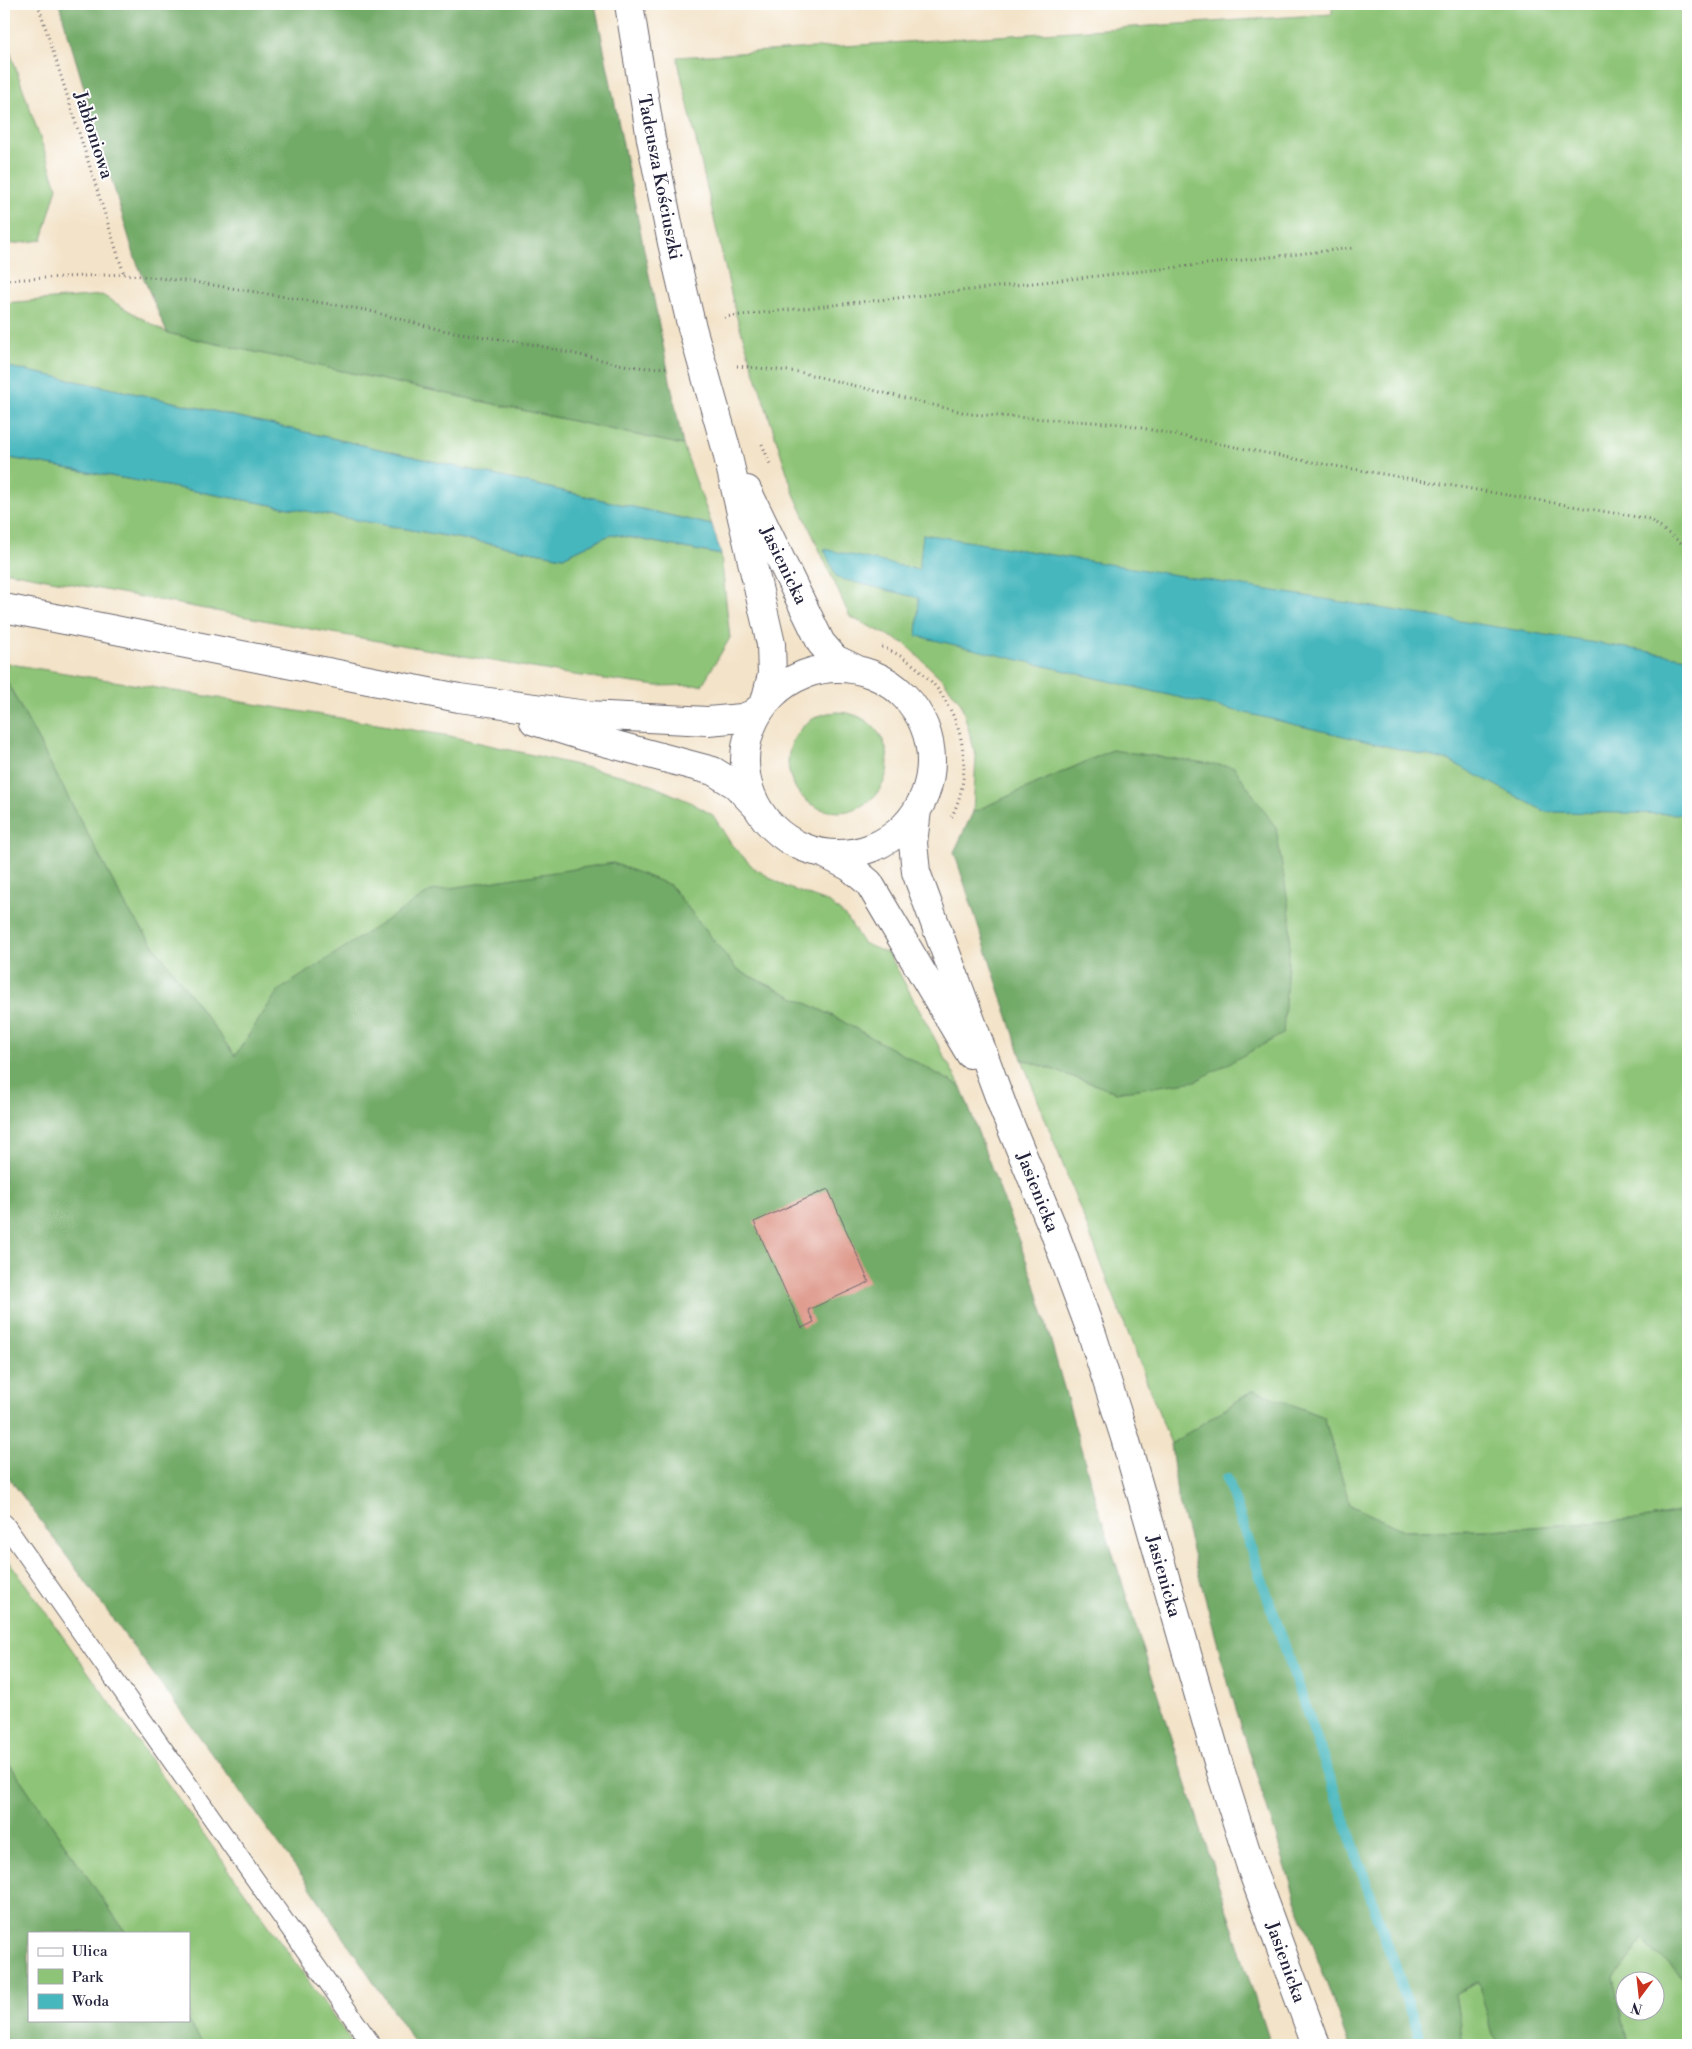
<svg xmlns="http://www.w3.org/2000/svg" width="1692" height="2049" viewBox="0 0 1692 2049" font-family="'Libre Bodoni',serif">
<rect width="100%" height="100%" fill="#fff"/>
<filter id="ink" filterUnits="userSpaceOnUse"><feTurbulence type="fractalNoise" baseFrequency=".02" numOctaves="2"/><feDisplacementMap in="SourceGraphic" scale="10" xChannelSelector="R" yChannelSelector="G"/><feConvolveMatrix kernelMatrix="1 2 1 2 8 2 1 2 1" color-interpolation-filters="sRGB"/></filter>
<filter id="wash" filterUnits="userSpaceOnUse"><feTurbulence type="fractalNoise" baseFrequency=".0096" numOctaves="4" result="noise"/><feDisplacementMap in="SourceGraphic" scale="20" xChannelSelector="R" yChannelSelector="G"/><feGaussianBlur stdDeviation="1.12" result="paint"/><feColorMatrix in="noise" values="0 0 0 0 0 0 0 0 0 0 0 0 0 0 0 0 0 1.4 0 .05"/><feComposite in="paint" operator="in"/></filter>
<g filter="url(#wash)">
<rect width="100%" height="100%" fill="#f3e3c8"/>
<path fill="#8ec477" stroke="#587359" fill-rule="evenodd" d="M1332,4H1688V339L1680,372L1688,386V1510L1644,1519L1492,1530L1405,1531L1350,1505L1324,1417L1254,1390L1171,1444L1022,1059L1116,1092L1112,750L973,812L976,756L961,703L944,681L904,643L850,617L794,494L736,315L677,57L1332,14Z
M4,34L57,187L42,240L4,245Z
M102,295L167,333L683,445L712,525L147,396L4,366V303Z
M4,457L563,557L612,534L721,555L730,638L702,685L657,686L567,674L321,631L4,571Z
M4,663L450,736L637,779L688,801L713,815L731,844L754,868L786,887L830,903L847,918L863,943L889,954L961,1087L831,1015L737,970L670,885L278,991L235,1056L128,910L4,676Z
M788 762a50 50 0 1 1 100 0a50 50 0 1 1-100 0Z
M4,1554L354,2045H204L187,2020H189V1933H126L4,1756Z
M1643,1940L1684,1979H1688V2045H1628L1614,1978ZM1624,1982H1654V2012H1624Z
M1479,1982L1493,2035L1500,2045H1463L1455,1994Z"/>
<path fill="#72aa68" stroke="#4a6652" d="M59,4H595L683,445L167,333L135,258Z
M1688,339V386L1680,372Z
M4,676L128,910L235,1056L278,991L431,891L613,863L670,885L737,970L831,1015L961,1087L1034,1281L1095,1498L1270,2045H416L308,1884L4,1471Z
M1112,750L1234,767L1276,828L1291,921L1283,1034L1196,1081L1116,1092L1022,1059L954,852L973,812Z
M1254,1390L1324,1417L1350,1505L1405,1531L1492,1530L1644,1519L1688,1510V1979H1684L1643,1940L1614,1978L1628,2045H1500L1493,2035L1478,1982L1455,1994L1463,2045H1349L1296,1900L1231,1693L1177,1495L1171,1444Z
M4,1756L126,1933H29V2020H187L204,2045H4Z"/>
<path fill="#47b7be" stroke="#346c7c" d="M4,366L147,396L712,525L721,555L612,534L563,557L4,457Z
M923,534L1688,658V814L1546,812L1450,761L917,636L919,598L837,578L824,549L919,570Z"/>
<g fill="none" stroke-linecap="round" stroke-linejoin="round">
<path stroke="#47b7be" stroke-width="11" d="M1227,1479L1422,2045"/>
</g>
<g id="blocks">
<path fill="#df9b8e" d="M828,1189L869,1282L808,1310L814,1322L802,1328L754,1222Z"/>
</g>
</g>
<g filter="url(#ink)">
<use href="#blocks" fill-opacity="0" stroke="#6b666c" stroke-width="1"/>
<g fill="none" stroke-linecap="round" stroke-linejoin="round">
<defs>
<path id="service" d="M4,1523L372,2045"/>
<path id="minor" d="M4,608L459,698L587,715L708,721L742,718L753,714L760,708
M534,721L582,736L713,771L736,785L755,805"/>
<path id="secondary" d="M629,4L651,139L672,243L691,324L726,448L771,644L772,675L765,702
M747,490L821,643L835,659L856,669
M745 761a93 93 0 1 1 186 0a93 93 0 1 1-186 0Z
M917,810L913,843L916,872L1004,1110L1054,1231L1092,1334L1125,1438L1220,1769L1252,1870L1316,2045
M825,854L850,867L869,883L970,1054"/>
</defs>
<use href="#service" stroke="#6b666c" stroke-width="20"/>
<use href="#minor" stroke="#6b666c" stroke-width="30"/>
<use href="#secondary" stroke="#6b666c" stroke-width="30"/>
<path stroke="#6b666c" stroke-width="3" stroke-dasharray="1 4" stroke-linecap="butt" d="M38,4L124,274
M4,280L124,274L194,282L366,310L441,330L536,345L628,366L648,368L669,367
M724,317L1352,248
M737,366L799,372L970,414L1122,424L1300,460L1649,519L1688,548
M762,444L770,464
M882,647C948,673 985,752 951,818"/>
<use href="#service" stroke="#fff" stroke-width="18"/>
<use href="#minor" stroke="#fff" stroke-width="28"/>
<use href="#secondary" stroke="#fff" stroke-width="28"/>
</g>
</g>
<g text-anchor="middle" stroke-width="4" stroke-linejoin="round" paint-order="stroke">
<g font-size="18" fill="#22223b" stroke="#fff">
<text transform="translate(94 135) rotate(72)" y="6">Jabłoniowa</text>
<text transform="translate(660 177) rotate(79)" y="6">Tadeusza Kościuszki</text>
<text transform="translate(784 565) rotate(64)" y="6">Jasienicka</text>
<text transform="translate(1038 1192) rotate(68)" y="6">Jasienicka</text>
<text transform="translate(1164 1576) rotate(74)" y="6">Jasienicka</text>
<text transform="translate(1286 1962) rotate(70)" y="6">Jasienicka</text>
</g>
</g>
<rect width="1692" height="2049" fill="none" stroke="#fff" stroke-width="20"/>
<rect x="28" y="1932" width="162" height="90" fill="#ffffff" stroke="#a7a7b1"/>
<rect x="38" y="1948" width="25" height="8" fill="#ffffff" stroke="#a7a7b1"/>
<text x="72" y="1956" font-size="15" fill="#22223b">Ulica</text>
<rect x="38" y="1969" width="25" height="15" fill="#8ec477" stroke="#a7a7b1"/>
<text x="72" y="1982" font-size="15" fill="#22223b">Park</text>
<rect x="38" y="1994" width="25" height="15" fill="#47b7be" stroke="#a7a7b1"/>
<text x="72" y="2006" font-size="15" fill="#22223b">Woda</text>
<g transform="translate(1640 1996) rotate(195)"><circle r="24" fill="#ffffff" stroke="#a7a7b1"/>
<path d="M0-4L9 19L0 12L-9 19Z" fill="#c8321e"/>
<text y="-8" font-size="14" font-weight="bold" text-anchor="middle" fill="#22223b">N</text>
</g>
</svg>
